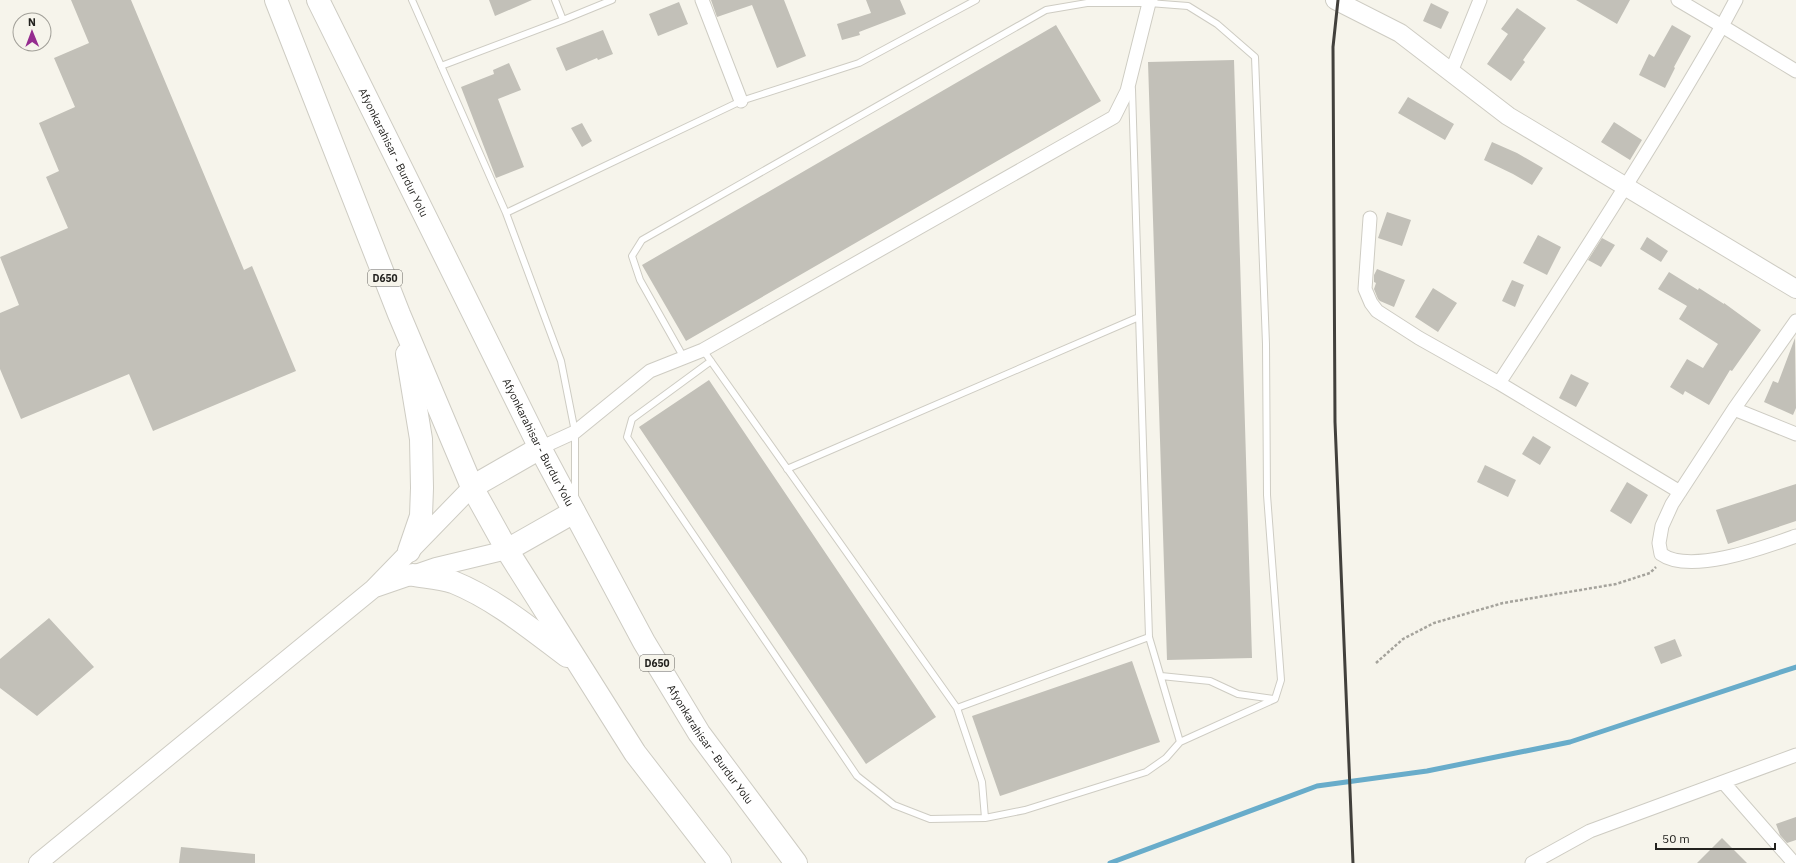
<svg xmlns="http://www.w3.org/2000/svg" width="1796" height="863" viewBox="0 0 1796 863" font-family="'IBM Plex Sans',sans-serif">
<rect width="100%" height="100%" fill="#f6f4eb"/>
<g fill="none" stroke-linecap="round" stroke-linejoin="round">
<path stroke="#68acca" stroke-width="5" d="M1110,863L1317,786L1427,771L1570,742L1796,667"/>
</g>
<path fill="#c2c0b8" d="M71,0H131L244,270L252,266L296,371L153,431L129,374L21,419L0,369V313L19,305L0,257L68,228L46,177L59,171L39,123L75,107L54,58L89,43Z
M489,0H532L495,16Z
M711,0H784L806,56L777,68L752,5L717,17Z
M866,0H900L906,14L859,32L860,35L842,40L837,24L871,13Z
M1576,0H1630L1617,24Z
M679,2L688,24L658,36L649,14Z
M1431,3L1449,12L1441,29L1423,21Z
M1517,8L1546,28L1523,60L1525,62L1511,81L1487,64L1508,34L1501,29Z
M1056,25L1101,101L686,341L642,265Z
M1672,25L1691,36L1674,67L1675,68L1665,88L1639,75L1649,54L1654,57Z
M603,30L613,54L598,60L597,58L566,71L556,48Z
M1234,60L1252,658L1167,660L1148,62Z
M509,63L521,90L498,99L524,167L496,178L461,87L494,74L493,70Z
M1408,97L1454,124L1445,140L1398,113Z
M1614,122L1642,140L1630,160L1601,142Z
M582,123L592,141L582,147L571,128Z
M1492,142L1517,153L1543,168L1532,185L1513,174L1484,160Z
M1387,212L1411,220L1402,246L1378,238Z
M1538,235L1561,247L1547,275L1523,263Z
M1647,237L1668,251L1661,262L1640,249Z
M1602,238L1615,245L1601,267L1588,260Z
M1377,269L1405,280L1394,307L1380,301L1378,299L1374,289L1376,283L1374,282V275Z
M1669,272L1698,290L1699,288L1724,304V303L1761,330L1732,371L1730,370L1709,405L1685,391L1683,395L1670,387L1687,359L1703,368L1718,344L1679,319L1687,306L1658,289Z
M1512,280L1524,285L1515,307L1502,301Z
M1433,288L1457,303L1438,332L1415,317Z
M1795,338L1796,408L1793,415L1764,402L1773,381L1778,383Z
M1571,374L1589,383L1576,407L1559,398Z
M709,380L936,717L866,764L639,427Z
M1533,436L1551,447L1540,465L1522,454Z
M1485,465L1516,480L1508,497L1477,482Z
M1627,482L1648,495L1631,524L1610,511Z
M1796,484V521L1728,544L1716,510Z
M49,618L94,667L37,716L0,688V659Z
M1675,639L1682,656L1661,664L1654,647Z
M1132,661L1160,742L1000,796L972,716Z
M1796,817V840L1787,843L1780,835L1776,824Z
M1722,838L1747,863H1697Z
M181,847L255,854V863H179Z"/>
<g fill="none" stroke-linecap="round" stroke-linejoin="round">
<defs>
<path id="lane" d="M412,0L506,213L561,361L575,432V497
M555,0L563,20
M441,66L563,20L612,0
M506,213L741,101L859,63L976,0
M703,350L957,708L1149,637L1132,89
M684,358L640,280L632,256L642,240L1046,10L1087,3H1149L1188,6L1217,24L1255,57L1266,344L1267,495L1281,680L1275,699L1180,742L1166,758L1146,772L1025,810L985,818L930,819L894,805L857,776L627,437L632,419L711,361
M787,469L1139,317
M1149,637L1180,742
M1161,676L1210,681L1238,694L1274,699
M957,708L982,782L985,818"/>
<path id="street" d="M702,0L741,101
M1678,0L1722,26L1736,0
M1451,72L1480,0
M1370,218L1365,289L1371,303L1377,311L1419,338L1499,383L1680,492
M1796,321L1734,409L1672,504L1662,526L1659,543L1661,554C1690,575 1765,547 1796,536
M1499,383C1576,265 1652,148 1722,26L1796,71
M1734,409L1796,434
M540,448L575,432L650,371L703,350L1114,117L1127,91L1149,3L1151,0
M1723,782L1794,863
M1532,863L1590,831L1796,755"/>
<path id="secondary" d="M1335,0L1400,33L1508,116L1796,289
M375,588L436,567L507,550
M38,863L373,589L472,487"/>
<g id="highway">
<path d="M276,0L399,314L472,487L507,550L635,753L720,863"/>
<path id="s1" d="M318,0L540,448L644,642L699,733L796,863"/>
<path d="M407,354L421,439L422,488L421,516L409,551"/>
<path d="M472,487L540,448"/>
<path d="M507,550L574,512"/>
<path d="M413,575C425,577 441,578 453,582C495,599 531,629 567,656"/>
</g>
</defs>
<use href="#lane" stroke="#ceccc3" stroke-width="8"/>
<use href="#street" stroke="#ceccc3" stroke-width="15"/>
<use href="#secondary" stroke="#ceccc3" stroke-width="20"/>
<use href="#highway" stroke="#ceccc3" stroke-width="24"/>
<path stroke="#a5a39c" stroke-width="2.5" stroke-dasharray="3 2" stroke-linecap="butt" d="M1376,663L1403,639L1434,623L1503,603L1616,584L1650,573L1656,567"/>
<use href="#lane" stroke="#fff" stroke-width="6"/>
<use href="#street" stroke="#fff" stroke-width="13"/>
<use href="#secondary" stroke="#fff" stroke-width="18"/>
<use href="#highway" stroke="#fff" stroke-width="22"/>
<path stroke="#42403c" stroke-width="3" d="M1338,0L1333,47L1335,422L1353,863"/>
</g>
<g text-anchor="middle" stroke-width="3.5" stroke-linejoin="round" paint-order="stroke">
<g fill="#f6f4eb" stroke="#62615c" stroke-width="1">
<rect x="368" y="270" width="34" height="16" rx="3"/>
<rect x="640" y="655" width="34" height="16" rx="3"/>
</g>
<g font-size="10" font-weight="bold" fill="#23221f">
<text x="385" y="282">D650</text>
<text x="657" y="667">D650</text>
</g>
<g font-size="11" fill="#23221f" stroke="#f6f4eb">
<text dy="4" stroke="none"><textPath href="#s1" startOffset="170">Afyonkarahisar - Burdur Yolu</textPath></text>
<text dy="4" stroke="none"><textPath href="#s1" startOffset="494">Afyonkarahisar - Burdur Yolu</textPath></text>
<text dy="4" stroke="none"><textPath href="#s1" startOffset="842">Afyonkarahisar - Burdur Yolu</textPath></text>
</g>
</g>
<g transform="translate(32 32) rotate(359)"><circle r="19" fill="#f6f4eb" stroke="#a2a099"/>
<path d="M0-3L7 15L0 10L-7 15Z" fill="#952c8f"/>
<text y="-6" font-size="11" font-weight="bold" text-anchor="middle" fill="#23221f">N</text>
</g>
<path d="M1656 843v6h119v-6" fill="none" stroke="#23221f" stroke-width="2"/>
<text x="1662" y="843" font-size="12" fill="#23221f" stroke="#f6f4eb" stroke-width="3" paint-order="stroke">50 m</text>
</svg>
